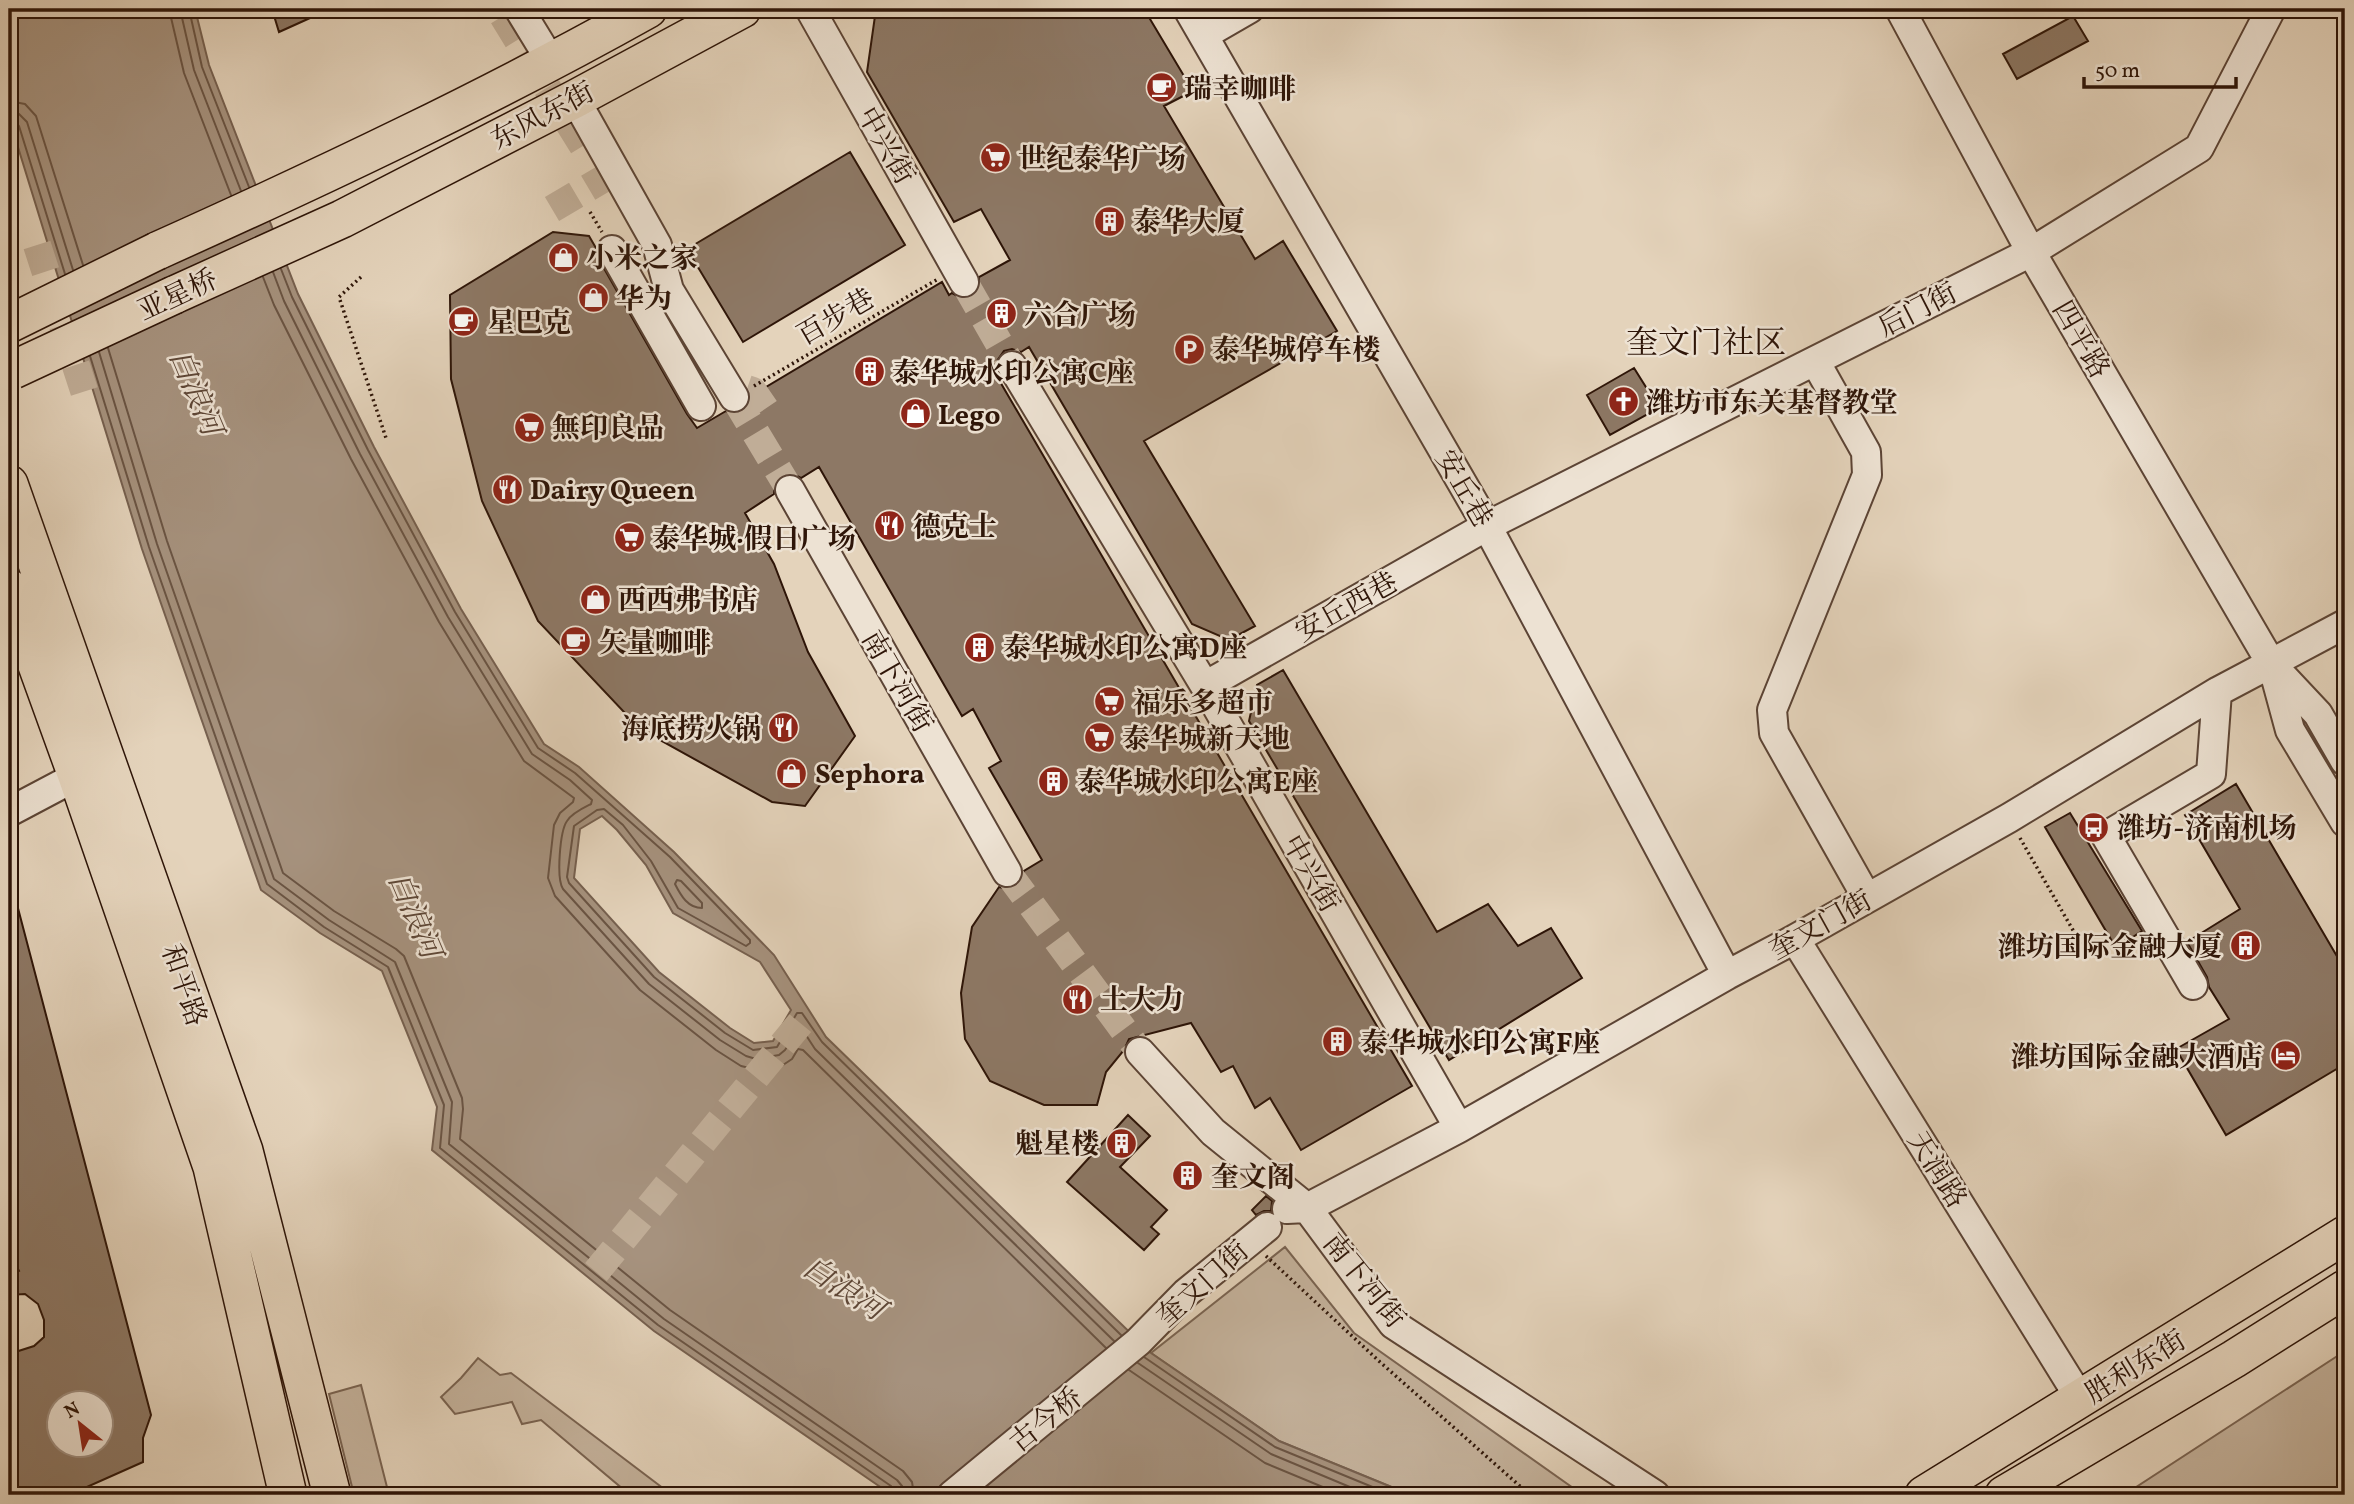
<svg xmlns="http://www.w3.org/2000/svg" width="2354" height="1504" viewBox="0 0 2354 1504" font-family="Vollkorn,'Noto Serif SC',serif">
<rect width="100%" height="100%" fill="#e4d3bb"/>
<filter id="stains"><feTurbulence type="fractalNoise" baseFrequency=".00286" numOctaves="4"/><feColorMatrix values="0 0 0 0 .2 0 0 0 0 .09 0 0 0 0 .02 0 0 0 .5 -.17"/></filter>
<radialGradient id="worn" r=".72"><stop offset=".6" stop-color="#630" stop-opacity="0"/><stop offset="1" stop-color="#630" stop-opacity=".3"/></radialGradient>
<path fill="#c5b39d" stroke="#7a6452" stroke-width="2" d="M1285,1247L1354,1333L1583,1495H1411L1279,1441L1151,1353Z
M2345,1351V1495H2124Z
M478,1358L500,1375L511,1373L672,1495H620L624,1490L541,1420L522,1424L512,1402L455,1414L441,1397L461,1378Z
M361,1385L389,1495H354L329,1394Z"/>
<path fill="#a6927e" stroke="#76604f" stroke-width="2" fill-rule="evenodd" d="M9,9H195L209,65L298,294L374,447L461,609L544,744L579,767L674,852L774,955L826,1037L1151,1353L1279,1441L1411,1495H892L654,1331L432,1150L437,1107L382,971L320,933L261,890L142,549L9,118ZM602,816L617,830L646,865L673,913L760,962L791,1010L773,1041L754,1043L730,1028L659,972L574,878L580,829Z"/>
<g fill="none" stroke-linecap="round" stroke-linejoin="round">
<path stroke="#6a5443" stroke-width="2" d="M169,9L184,73L231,195
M180,9L194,70L241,191
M189,9L202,67L249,187
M9,101L25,104L36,116L83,265
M9,111L19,114L27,122L73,270
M9,120L15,121L19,126L65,274
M281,269L292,297L368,450L455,612L538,748L575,773L670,857L750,940V943L746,946L678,908L651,861L623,825L604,809L597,810L574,826L567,877L569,883L654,977L725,1033L753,1050L777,1047L797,1013H802L822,1042L1121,1335
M273,272L284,301L360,454L448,617L532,754L570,780L592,800L591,804C583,808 572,813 567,821C560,831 556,878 563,889L649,984L720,1040L746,1056L756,1059L779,1055L785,1050L798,1030L802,1029L815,1049L1114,1341
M263,277L274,305L351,459L439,622L524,761L574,798L573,802L560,813L554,825L548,878L555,896L640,990L716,1050L741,1066L754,1069L783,1065L792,1059L798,1049L803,1050L1106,1348
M108,348L167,541L283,873L334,911L396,949L404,956L462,1098L463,1109L460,1139L670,1310L903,1471L912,1482L914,1495
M99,352L157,544L274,879L329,920L395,962L452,1102L449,1144L664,1319L897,1480L902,1486L904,1495
M90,356L149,547L267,884L324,927L388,967L444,1105L440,1148L658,1325L891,1486L895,1495
M677,880L681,881L702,903V908C688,908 681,896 675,884Z
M1144,1357L1275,1447L1392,1495
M1138,1363L1271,1454L1369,1495
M1129,1370L1265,1463L1342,1495"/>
</g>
<path fill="#8d7865" stroke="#2e1508" stroke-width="2" fill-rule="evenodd" d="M272,9H330L279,32Z
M876,9H1144L1193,91L1164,106L1255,259L1283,241L1337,331L1144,441L1255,626L1229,640L1192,624L1029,347L1021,352L1012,349L1004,351L992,368L1412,1086L1301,1150L1270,1098L1255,1108L1233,1066L1221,1072L1191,1023L1129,1039L1124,1050L1106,1072L1097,1105H1044L990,1081L965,1039L961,993L972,927L999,887L1008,889L1016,886L1022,880L1024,871L1042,860L989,768L1001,761L973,709L962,716L819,467L801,478L791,473L781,476L775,482L774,494L745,513L774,564L808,652L855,736L805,806L772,802L640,729L538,621L482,501L451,379L450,295L553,232L589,236L596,248L598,258L687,414L697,428L726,411L734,414L742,411L748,406L751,396L942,282L949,295L952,293L963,299L972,297L979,290V277L1010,260L981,209L954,222L867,72Z
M2073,16L2088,41L2017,79L2003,54Z
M850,152L905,245L743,342L687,249Z
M1634,368L1659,408L1610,435L1587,395Z
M1283,670L1437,932L1488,904L1518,946L1551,928L1582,978L1449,1060L1249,721L1257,685Z
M2236,784L2345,970V1064L2226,1135L2176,1049L2229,1019L2209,987L2207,977L2187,942L2240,909L2185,815Z
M2070,813L2142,931L2116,948L2045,827Z
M14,893L151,1415L143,1438V1462L69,1495H9V1354L34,1346L44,1337V1320L38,1304L25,1294L9,1295V1277L19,1271L9,1253V894ZM60,1403H102V1445H60Z
M1128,1115L1150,1136L1120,1167L1167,1210L1151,1227L1159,1234L1144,1250L1067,1182Z
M1266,1196L1272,1201L1271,1211H1264L1256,1215L1252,1210Z"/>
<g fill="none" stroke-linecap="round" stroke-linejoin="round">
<path stroke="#c0ad97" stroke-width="28" stroke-dasharray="28 14" stroke-linecap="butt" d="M503,16L583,146
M552,209L603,179
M37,245L88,403
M964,282L1012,366
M747,389L753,391L772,419
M734,397L790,490
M1007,872L1140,1052
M596,1272L802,1021"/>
<defs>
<path id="minor" d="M519,9L552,63
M810,9L964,282
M1188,9L1487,526L1727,975
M1900,9L2031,252L2272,665L2318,714L2345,761
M1204,35L1249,9
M575,99L657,245L669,290L734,397
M612,250L701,406
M1815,361L1866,452L1867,475L1772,710L1774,733L1867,898
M1012,366L1205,686L1459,1128
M790,490L1007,872
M2274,671L2290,730L2345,822
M1205,686L1487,526L2031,252L2199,148L2271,9
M9,812L77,776
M1795,939L2081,1400
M2193,985L2106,836L2211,774L2217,692
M1140,1052L1213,1132L1307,1208L1393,1324L1655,1495
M1287,1209L1307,1208L1459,1128L1727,975L1795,939L2009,818L2217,692L2345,624
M952,1495L1138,1342L1186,1293L1267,1227"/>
<path id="major" d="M157,251C324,176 489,98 648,9
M174,295L342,219L575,99L742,9
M9,484L244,1151L332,1495
M9,588L77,776L212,1167L288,1495
M1924,1495L2345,1235
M2004,1495L2234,1359L2345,1289"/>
</defs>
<use href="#minor" stroke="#5c4435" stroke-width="32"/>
<use href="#major" stroke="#2e1508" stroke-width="40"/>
<path stroke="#2e1508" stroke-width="3.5" stroke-dasharray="2 3.5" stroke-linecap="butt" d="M9,206L10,204
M590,212L602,232
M361,277L339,297L387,441
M754,386L938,279
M2020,838L2081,944
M1266,1256L1380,1362L1530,1495"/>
<use href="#minor" stroke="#ede2d3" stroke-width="28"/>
<use href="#major" stroke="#e4d3bb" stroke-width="37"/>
<defs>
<path id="major-bridge" d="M9,324L157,251
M13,370L174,295"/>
</defs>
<use href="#major-bridge" stroke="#2e1508" stroke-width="40" stroke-linecap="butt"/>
<use href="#major-bridge" stroke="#e4d3bb" stroke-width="37"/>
</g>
<defs>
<symbol id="cafe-disc" viewBox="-11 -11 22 22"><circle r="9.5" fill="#8f2418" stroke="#ede2d3"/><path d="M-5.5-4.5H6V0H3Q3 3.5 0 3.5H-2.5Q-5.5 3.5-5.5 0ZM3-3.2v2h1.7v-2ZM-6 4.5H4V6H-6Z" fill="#fff"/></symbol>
<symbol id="supermarket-disc" viewBox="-11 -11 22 22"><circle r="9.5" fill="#8f2418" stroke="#ede2d3"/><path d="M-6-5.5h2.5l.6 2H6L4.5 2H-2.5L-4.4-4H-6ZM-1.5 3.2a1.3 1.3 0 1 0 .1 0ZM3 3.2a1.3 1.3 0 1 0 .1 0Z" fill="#fff"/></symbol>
<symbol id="building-disc" viewBox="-11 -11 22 22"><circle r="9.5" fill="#8f2418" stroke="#ede2d3"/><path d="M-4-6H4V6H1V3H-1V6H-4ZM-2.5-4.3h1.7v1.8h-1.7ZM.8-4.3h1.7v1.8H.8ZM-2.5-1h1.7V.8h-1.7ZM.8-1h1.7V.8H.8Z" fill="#fff"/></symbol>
<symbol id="shop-disc" viewBox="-11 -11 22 22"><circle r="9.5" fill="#8f2418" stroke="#ede2d3"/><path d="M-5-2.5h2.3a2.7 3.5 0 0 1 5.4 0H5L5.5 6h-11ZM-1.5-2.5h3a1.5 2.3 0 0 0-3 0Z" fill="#fff"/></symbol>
<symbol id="parking-disc" viewBox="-11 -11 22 22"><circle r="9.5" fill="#8f2418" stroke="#ede2d3"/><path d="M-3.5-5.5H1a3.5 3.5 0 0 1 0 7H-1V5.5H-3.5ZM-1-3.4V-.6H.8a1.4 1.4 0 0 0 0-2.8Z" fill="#fff"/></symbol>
<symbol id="church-disc" viewBox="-11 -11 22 22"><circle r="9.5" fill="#8f2418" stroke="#ede2d3"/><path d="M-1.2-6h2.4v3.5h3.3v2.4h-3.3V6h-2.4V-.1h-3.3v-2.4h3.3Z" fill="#fff"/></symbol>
<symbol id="restaurant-disc" viewBox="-11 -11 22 22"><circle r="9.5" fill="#8f2418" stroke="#ede2d3"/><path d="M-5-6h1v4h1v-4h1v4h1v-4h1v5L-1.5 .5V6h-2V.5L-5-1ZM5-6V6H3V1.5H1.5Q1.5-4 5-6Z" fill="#fff"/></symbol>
<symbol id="bus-disc" viewBox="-11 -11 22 22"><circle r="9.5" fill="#8f2418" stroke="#ede2d3"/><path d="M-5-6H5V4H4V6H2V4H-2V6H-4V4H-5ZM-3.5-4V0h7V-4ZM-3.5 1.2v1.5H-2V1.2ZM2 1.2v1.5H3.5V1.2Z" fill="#fff"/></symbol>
<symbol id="hotel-disc" viewBox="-11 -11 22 22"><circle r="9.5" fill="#8f2418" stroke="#ede2d3"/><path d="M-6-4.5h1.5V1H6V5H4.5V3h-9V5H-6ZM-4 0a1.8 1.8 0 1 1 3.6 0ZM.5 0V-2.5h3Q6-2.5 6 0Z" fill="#fff"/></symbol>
</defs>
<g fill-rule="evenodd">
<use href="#cafe-disc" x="1144" y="70" width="35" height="35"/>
<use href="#supermarket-disc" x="978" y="140" width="35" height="35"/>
<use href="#building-disc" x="1092" y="204" width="35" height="35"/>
<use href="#shop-disc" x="546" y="240" width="35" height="35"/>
<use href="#shop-disc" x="576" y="280" width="35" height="35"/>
<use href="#building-disc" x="984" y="296" width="35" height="35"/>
<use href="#cafe-disc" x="446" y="304" width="35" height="35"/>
<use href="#parking-disc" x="1172" y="332" width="35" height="35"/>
<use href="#building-disc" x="852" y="354" width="35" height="35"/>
<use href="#church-disc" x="1606" y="384" width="35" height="35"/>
<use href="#shop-disc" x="898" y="396" width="35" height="35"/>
<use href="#supermarket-disc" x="512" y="410" width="35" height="35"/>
<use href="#restaurant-disc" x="490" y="472" width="35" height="35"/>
<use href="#restaurant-disc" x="872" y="508" width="35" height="35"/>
<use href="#supermarket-disc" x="612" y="520" width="35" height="35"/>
<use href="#shop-disc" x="578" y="582" width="35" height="35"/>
<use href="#cafe-disc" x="558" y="624" width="35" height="35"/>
<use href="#building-disc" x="962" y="630" width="35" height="35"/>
<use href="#supermarket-disc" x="1092" y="684" width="35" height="35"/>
<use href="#restaurant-disc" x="766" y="710" width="35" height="35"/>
<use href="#supermarket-disc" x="1082" y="720" width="35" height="35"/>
<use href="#shop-disc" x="774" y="756" width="35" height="35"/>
<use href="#building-disc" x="1036" y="764" width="35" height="35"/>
<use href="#bus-disc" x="2076" y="810" width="35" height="35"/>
<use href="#building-disc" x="2228" y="928" width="35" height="35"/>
<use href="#restaurant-disc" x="1060" y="982" width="35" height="35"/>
<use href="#building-disc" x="1320" y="1024" width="35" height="35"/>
<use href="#hotel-disc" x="2268" y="1038" width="35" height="35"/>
<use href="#building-disc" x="1104" y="1126" width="35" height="35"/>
<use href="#building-disc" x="1170" y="1158" width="35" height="35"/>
</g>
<g text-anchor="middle" stroke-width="5" stroke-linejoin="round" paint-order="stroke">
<g font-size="28" font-weight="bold" fill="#2e1508" stroke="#ede2d3" text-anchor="start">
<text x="1184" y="98">瑞幸咖啡</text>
<text x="1018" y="168">世纪泰华广场</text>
<text x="1133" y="231">泰华大厦</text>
<text x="586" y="267">小米之家</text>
<text x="616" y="308">华为</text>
<text x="1024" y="324">六合广场</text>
<text x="487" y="332">星巴克</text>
<text x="1212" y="359">泰华城停车楼</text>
<text x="892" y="382">泰华城水印公寓C座</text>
<text x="1646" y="412">潍坊市东关基督教堂</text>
<text x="938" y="424">Lego</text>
<text x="552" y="437">無印良品</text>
<text x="530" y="499">Dairy Queen</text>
<text x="913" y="536">德克士</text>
<text x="652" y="548">泰华城·假日广场</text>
<text x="618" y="609">西西弗书店</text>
<text x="599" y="652">矢量咖啡</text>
<text x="1003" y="657">泰华城水印公寓D座</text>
<text x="1133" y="712">福乐多超市</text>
<text x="761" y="738" text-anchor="end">海底捞火锅</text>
<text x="1122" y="748">泰华城新天地</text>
<text x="815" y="783">Sephora</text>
<text x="1077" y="791">泰华城水印公寓E座</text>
<text x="2117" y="837">潍坊-济南机场</text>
<text x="2222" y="956" text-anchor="end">潍坊国际金融大厦</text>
<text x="1100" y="1009">土大力</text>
<text x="1360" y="1052">泰华城水印公寓F座</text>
<text x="2263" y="1066" text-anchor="end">潍坊国际金融大酒店</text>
<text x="1099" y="1153" text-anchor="end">魁星楼</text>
<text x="1211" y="1186">奎文阁</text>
</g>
<g font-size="28" fill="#2e1508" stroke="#ede2d3">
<text transform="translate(542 115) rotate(-28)" y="10">东风东街</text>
<text transform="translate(887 145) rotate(60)" y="10">中兴街</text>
<text transform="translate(177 294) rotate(-25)" y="10">亚星桥</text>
<text transform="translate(1917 309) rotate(-27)" y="10">后门街</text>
<text transform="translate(835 316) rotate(-30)" y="10">百步巷</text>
<text transform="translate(2082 339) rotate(60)" y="10">四平路</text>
<text transform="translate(1465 488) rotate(60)" y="10">安丘巷</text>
<text transform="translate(1346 606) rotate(-29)" y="10">安丘西巷</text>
<text transform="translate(898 681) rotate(60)" y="10">南下河街</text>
<text transform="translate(1312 873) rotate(60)" y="10">中兴街</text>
<text transform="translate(1820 924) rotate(-29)" y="10">奎文门街</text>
<text transform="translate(185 985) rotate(71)" y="10">和平路</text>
<text transform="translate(1938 1169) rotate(58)" y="10">天润路</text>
<text transform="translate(1365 1280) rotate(51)" y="10">南下河街</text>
<text transform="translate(1202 1283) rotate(-42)" y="10">奎文门街</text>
<text transform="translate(2135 1366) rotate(-32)" y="10">胜利东街</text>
<text transform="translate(1045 1419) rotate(-39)" y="10">古今桥</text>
</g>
<g font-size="30" font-style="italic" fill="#5e4737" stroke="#ede2d3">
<text transform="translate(196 392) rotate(67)" y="10">白浪河</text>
<text transform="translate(415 915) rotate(67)" y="10">白浪河</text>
<text transform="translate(844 1288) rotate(33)" y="10">白浪河</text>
</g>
<g font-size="32" fill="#2e1508" stroke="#ede2d3">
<text x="1706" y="353">奎文门社区</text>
</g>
</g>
<rect width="2354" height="1504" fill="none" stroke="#e4d3bb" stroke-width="35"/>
<rect x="10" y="10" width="2333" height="1483" fill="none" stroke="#2e1508" stroke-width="3.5"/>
<rect x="18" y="18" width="2319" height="1469" fill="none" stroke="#2e1508" stroke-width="2"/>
<g transform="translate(80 1424) rotate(330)"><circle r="33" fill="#ede2d3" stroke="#a19082" stroke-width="2"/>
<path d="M0-5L12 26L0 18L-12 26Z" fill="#8f2418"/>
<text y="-10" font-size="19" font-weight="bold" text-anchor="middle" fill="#2e1508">N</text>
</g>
<path d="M2084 77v10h152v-10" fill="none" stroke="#2e1508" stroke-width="3.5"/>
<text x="2095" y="77" font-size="21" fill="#2e1508" stroke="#ede2d3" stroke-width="5" paint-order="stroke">50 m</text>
<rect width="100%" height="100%" filter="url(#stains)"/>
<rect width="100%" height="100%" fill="url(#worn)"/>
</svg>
